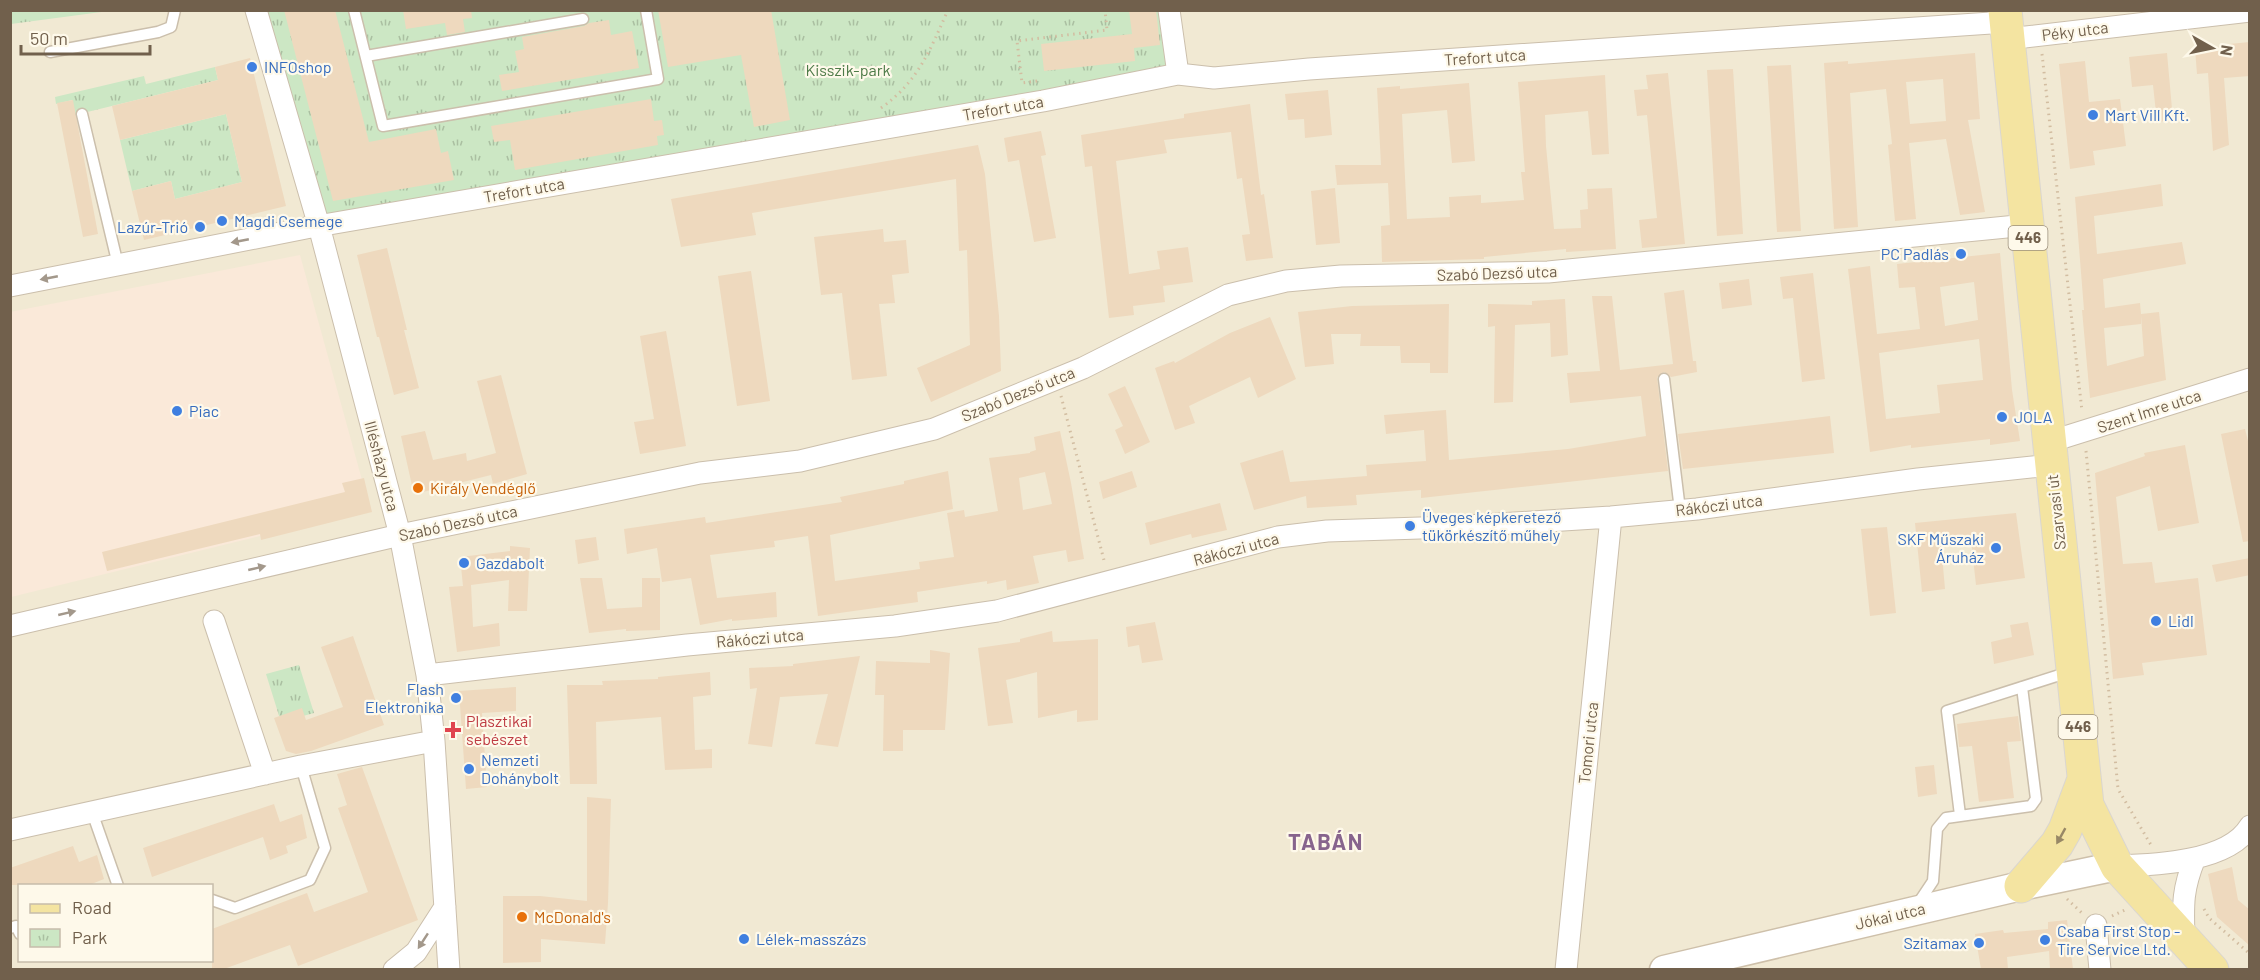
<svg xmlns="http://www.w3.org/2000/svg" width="2260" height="980" viewBox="0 0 2260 980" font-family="Barlow,sans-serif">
<defs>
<pattern id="park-tufts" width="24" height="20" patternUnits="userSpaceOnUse" patternTransform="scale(1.5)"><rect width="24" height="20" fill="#cce7c4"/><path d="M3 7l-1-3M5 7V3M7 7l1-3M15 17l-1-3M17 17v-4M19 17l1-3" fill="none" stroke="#aabfa1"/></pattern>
</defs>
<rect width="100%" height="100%" fill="#faf6e4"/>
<path fill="#f1e9d3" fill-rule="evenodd" d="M10,11H2249V969H11ZM20,886H212V960H20Z"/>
<path fill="#fae9d9" d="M300,255L370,509L11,597L10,312Z"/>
<path fill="url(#park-tufts)" d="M11,10H109V11L11,24Z
M260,11H1166L1174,71L321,222Z
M215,67L218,80L75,115L72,100L56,104L55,97L144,76L146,84Z
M226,114L242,182L175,199L171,181L132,191L120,140Z
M299,665L314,713L281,722L266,674Z"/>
<path fill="#eed9be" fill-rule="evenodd" d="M284,10H335L369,142L436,129L441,153L448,151L454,180L333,201Z
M403,10H471L472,18L463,19L465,32L447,35L445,23L406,29Z
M658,10H771L790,120L754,127L741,55L668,67Z
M1129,10H1156L1160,45L1134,48L1135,61L1044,71L1041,44L1132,34Z
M609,20L611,35L632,31L639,68L502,91L499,75L519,72L515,51L524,49L522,37L584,26L589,23Z
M2250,42V76L2224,78L2229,145L2213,151L2208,73L2197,74L2195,49L2229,46V44Z
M1975,53L1980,119L1968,120L1985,212L1960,215L1946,139L1909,143L1916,219L1895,221L1888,145L1892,144L1886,89L1850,93L1858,227L1834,229L1824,63L1848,61V64ZM1943,79L1946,121L1910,124L1906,82Z
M2167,53L2173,120L2157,122L2153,85L2132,87L2129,57Z
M250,58L286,206L144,240L132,191L171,181L175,199L242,182L226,114L120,140L112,106L218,80L215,67Z
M2085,61L2089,102L2120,99L2126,146L2093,151L2095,165L2070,169L2059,64Z
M1791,65L1801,231L1777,232L1767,66Z
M1733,69L1743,234L1717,236L1707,70Z
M1668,73L1685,244L1642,248L1639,220L1657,218L1647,115L1637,116L1634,90L1648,89L1646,75Z
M1605,75L1609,154L1592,155L1588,111L1545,115L1546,146L1554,229L1581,228L1580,210L1588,209L1587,189L1612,188L1616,249L1566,252V249L1484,257V259L1382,262L1381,226L1390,225L1388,183L1337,185L1335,165H1381L1377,88L1400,86V89L1469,83L1475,161L1452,163L1447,110L1402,114L1407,219L1450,217L1449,197L1481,195V203L1524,200L1521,172H1525L1518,82Z
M1328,90L1332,135L1305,138L1304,119L1288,120L1285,94Z
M651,99L654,121L662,120L664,135L657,136L658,145L515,170L510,140L494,142L491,126Z
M73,100L98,234L83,237L57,103Z
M1250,104L1261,195L1264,194L1273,258L1246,261L1242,235L1250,234L1242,178L1237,179L1231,132L1164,140L1167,153L1116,161L1129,274L1160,269L1157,251L1188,247L1193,282L1163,286L1165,302L1133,306L1134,315L1109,318L1092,166L1085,167L1081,135L1184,118V114Z
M1041,131L1046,155L1041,156L1056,238L1034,242L1019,160L1008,162L1004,138Z
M978,145L985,174L999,316L1001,371L931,402L917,368L970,345L967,250L959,251L956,179L752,213L756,235L681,247L671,199Z
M2161,184L2163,206L2094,216L2097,254L2182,242L2186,264L2103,279L2105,308L2140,303L2141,314L2159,312L2166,380L2090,398L2082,310H2084L2075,197ZM2141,316L2144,356L2107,366L2104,328L2141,324Z
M1335,188L1340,243L1316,245L1311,191Z
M883,229L884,242L906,240L909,273L892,275L895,303L879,304L887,376L852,380L842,293L821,295L814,237Z
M387,248L407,330H404L419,388L394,395L379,337H377L357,255Z
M2000,253L2012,390L2020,441L1990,445V439L1911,448V445L1870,452L1848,269L1870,266L1877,334L1920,329L1915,287L1899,288L1897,264ZM1974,282L1978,320L1945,326L1940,287ZM1979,339L1983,380L1937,385L1940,413L1886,419L1879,353Z
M751,271L770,401L737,406L718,276Z
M1813,273L1825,379L1802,382L1793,298L1783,299L1780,277Z
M1749,279L1752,305L1722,309L1719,283Z
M1684,290L1693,361H1696L1697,372L1671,377L1664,372L1657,377L1668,471L1421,498V490L1356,495L1357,505L1307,508L1306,496L1254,510L1240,463L1283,450L1290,482L1367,476L1366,465L1426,461L1424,430L1386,434L1384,415L1446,410L1449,460L1568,449L1646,436L1641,396L1570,403L1567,373L1600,371L1592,296H1612L1620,370L1673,364L1664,293Z
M1565,299L1568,355L1551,357L1550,323L1515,325L1513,402L1494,403L1495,326L1488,327V304L1532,305V301Z
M1449,304L1448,373H1430V363H1401L1400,346H1360L1361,334H1331L1334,364L1305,367L1298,312L1352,306Z
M1270,317L1296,379L1258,398L1250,377L1189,406L1195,423L1175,430L1155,368L1174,361L1175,363L1230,333Z
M666,331L686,446L640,454L634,422L654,419L640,336Z
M501,375L527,474L493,484L491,475L419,493L413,490L401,436L425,431L433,460L466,453L467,461L496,453L477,381Z
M1125,386L1150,442L1125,454L1115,430L1123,426L1108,394Z
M1830,416L1834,453L1683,469L1678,434Z
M2245,429L2250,449V541L2243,542L2221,434Z
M1060,431L1071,483L1084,559L1068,562L1066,550L1033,556L1039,583L1007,590L1006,580L987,584V581L917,592L918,602L818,616L808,536L774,541L775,547L710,555L717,598L776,592L777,617L732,621V619L700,625L691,578L662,582L657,548L627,554L624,529L705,517L706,523L842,502L840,497L904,484V481L948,471L953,509L830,535L835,581L920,569L919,562L954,557L947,513L964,510L965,517L998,511L989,458L1030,453V452L1036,450L1034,437ZM1045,472L1052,504L1023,510L1019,478Z
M2185,445L2199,523L2158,531L2150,486L2116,497L2123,564L2152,562L2155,583L2198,578L2207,655L2142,663L2144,675L2113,679L2095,473L2145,456L2144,453Z
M1132,471L1137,487L1103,499L1099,482Z
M364,478L372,512L261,540L260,534L107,571L102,552L345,492L342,483Z
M1220,503L1227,530L1192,538L1191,534L1150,545L1145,523Z
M2016,513L2025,578L1976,585L1971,540L1941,544L1945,589L1922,592L1915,523Z
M1887,527L1896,613L1870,616L1861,529Z
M596,537L599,560L578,564L575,540Z
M510,546L530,548L527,611H508L509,580L471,585L473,627L499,623L500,646L457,652L449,587L463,586L460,557L510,551Z
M2250,558V575L2216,582L2212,565Z
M580,578H602L607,609L642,607V578H660V630L626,631V629L589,633Z
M1155,622L1163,660L1142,663L1139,645L1128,647L1126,627Z
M2028,622L2034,655L1994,664L1991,642L2012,637L2010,625Z
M1052,631L1053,642L1098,639V720L1077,722V710L1038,718L1037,672L1006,680L1013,723L988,726L978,648L1020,642V639Z
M353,636L384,725L311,751L296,754L286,751L274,718L302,708L306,720L343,707L321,647Z
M930,650L950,653L945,730H903V751H883L884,695H875L876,661L930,663Z
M860,656L838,747L815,744L828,694L780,697L772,747L748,744L757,688L750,689L749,668L793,666V664Z
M710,672L711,695L693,697L695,750L712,749V768L665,770L661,717L596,722L597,784H570L567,685H603L602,681L658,679V677Z
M516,687V711L482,713L487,787L466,789L459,691Z
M2018,716L2021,741L2007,742L2014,798L1979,802L1972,746L1959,747L1957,724Z
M1934,765L1937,794L1918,797L1915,767Z
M362,767L418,920L298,966L290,945L224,969H212V929L307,893L314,912L368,892L338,808L347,805L337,774Z
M587,797L611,799L608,903L605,944L541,939V962L503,963V896H540L587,901Z
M274,804L280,822L302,814L307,838L286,846L288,853L270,860L263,837L152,877L143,848Z
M73,846L79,862L97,855L104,879L89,885H10V868Z
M2232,867L2238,900L2250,910V946L2217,917L2208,874Z
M2067,920L2073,969H2050L2049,951L2007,957L2008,969H1981L1975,934L2003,930L2004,933L2048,929V922Z"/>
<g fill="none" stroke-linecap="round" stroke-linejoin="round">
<defs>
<path id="lane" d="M354,10L383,126L658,79L646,10
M50,52L158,32L171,27L175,10
M366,56L583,19
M82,114L118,265
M1664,379L1680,510
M92,812L118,886
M1960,815L1947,711L2069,672
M212,900L235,908L310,880L325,848L301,766
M1917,905L1933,881L1937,829L1946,818L2031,806L2036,799L2022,687
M10,928L16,926L20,934"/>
<path id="street" d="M256,10L319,226L400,535L427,675L434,741L449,970
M1169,10L1178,74
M2008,39L2250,11
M10,286L306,228L1043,101L1178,74L1214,78L1309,69L2006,22
M2049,442L2250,379
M214,621L265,774
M10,626L400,535L700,473L800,461L934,429L1083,368L1228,295L1286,281L1341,276L1548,272L2027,225
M427,675L687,645L895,626L997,611L1278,537L1327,531L1451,527L1611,517L1697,509L1918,479L2051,465
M10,830L301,766L434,741
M2117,866C2155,865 2229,862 2250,826
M2096,925L2100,970
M2184,938C2183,905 2182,890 2195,858
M394,970L416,952L445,907
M1566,970L1611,517"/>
<path id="secondary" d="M1664,970L2021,886L2117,866"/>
<path id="primary" d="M2005,10L2087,805L2117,866L2212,970
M2021,886L2057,844L2065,830L2083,782"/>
</defs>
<use href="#lane" stroke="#cbbfac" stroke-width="13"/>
<use href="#street" stroke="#cbbfac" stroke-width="23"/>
<use href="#secondary" stroke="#cec0aa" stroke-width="31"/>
<use href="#primary" stroke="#dad6d0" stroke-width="35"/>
<path stroke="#d2bda1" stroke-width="3" stroke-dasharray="1.5 4.5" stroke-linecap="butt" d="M2042,54L2082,411
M1037,81L1022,83L1017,41L1107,30L1105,10
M881,108C918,82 930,50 948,10
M1061,396L1105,564
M2086,451L2118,789L2151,845
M2067,899L2082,913
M2204,909L2209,918L2250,954
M2112,916L2125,910"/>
<use href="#lane" stroke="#fff" stroke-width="10"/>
<use href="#street" stroke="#fff" stroke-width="21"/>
<use href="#secondary" stroke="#fff" stroke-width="28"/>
<use href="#primary" stroke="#f4e4a1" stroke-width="33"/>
</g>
<defs><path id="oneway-solid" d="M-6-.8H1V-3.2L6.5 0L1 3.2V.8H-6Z" transform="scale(1.5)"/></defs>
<g fill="#a3988b">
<use href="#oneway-solid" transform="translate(240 241) rotate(169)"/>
<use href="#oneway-solid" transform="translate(49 278) rotate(169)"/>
<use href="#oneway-solid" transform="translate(257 568) rotate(-13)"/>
<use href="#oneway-solid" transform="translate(67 613) rotate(-13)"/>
<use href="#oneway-solid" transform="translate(423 941) rotate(123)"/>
</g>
<use fill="#988866" href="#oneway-solid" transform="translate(2061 836) rotate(119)"/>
<g fill="#3f7fe0" stroke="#fef9ea" stroke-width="2">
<circle cx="252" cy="67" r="6"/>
<circle cx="2093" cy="115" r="6"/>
<circle cx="222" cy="221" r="6"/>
<circle cx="200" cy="227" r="6"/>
<circle cx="1961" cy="254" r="6"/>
<circle cx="177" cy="411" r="6"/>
<circle cx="2002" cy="417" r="6"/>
<circle cx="1410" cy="526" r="6"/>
<circle cx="1996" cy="548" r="6"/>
<circle cx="464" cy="563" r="6"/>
<circle cx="2156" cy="621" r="6"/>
<circle cx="456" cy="698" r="6"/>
<circle cx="469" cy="769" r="6"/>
<circle cx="744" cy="939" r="6"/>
<circle cx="2045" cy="940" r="6"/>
<circle cx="1979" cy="943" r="6"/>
</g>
<g fill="#e8710a" stroke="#fef9ea" stroke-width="2">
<circle cx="418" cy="488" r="6"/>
<circle cx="522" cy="917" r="6"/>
</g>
<path fill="#e0444e" stroke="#fef9ea" stroke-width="2" d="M450 721h6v6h6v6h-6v6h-6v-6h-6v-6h6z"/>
<g text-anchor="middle" stroke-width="4.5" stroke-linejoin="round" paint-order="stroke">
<g fill="#fef9ea" stroke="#9b8e7b" stroke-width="1.5">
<rect x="2008.5" y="226" width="39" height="24" rx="4.5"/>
<rect x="2058.5" y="715" width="39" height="24" rx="4.5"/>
</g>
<g font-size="15" font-weight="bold" fill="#71604c">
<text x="2028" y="243">446</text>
<text x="2078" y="732">446</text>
</g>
<g font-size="16" fill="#71604c" stroke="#fef9ea">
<text transform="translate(2075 31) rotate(-7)" y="6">Péky utca</text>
<text transform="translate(1485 57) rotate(-4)" y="6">Trefort utca</text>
<text transform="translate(1003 108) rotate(-10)" y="6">Trefort utca</text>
<text transform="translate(524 190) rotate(-10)" y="6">Trefort utca</text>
<text transform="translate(1497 273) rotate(-2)" y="6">Szabó Dezső utca</text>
<text transform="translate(1018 394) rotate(-22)" y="6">Szabó Dezső utca</text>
<text transform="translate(2149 411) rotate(-18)" y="6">Szent Imre utca</text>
<text transform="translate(382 466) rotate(75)" y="6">Illésházy utca</text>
<text transform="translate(1719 505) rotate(-7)" y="6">Rákóczi utca</text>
<text transform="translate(2056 512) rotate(-96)" y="6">Szarvasi út</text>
<text transform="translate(458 523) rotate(-12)" y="6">Szabó Dezső utca</text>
<text transform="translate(1236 549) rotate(-15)" y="6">Rákóczi utca</text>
<text transform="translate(760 638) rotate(-5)" y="6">Rákóczi utca</text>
<text transform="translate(1588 743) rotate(-84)" y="6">Tomori utca</text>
<text transform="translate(1890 916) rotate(-13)" y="6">Jókai utca</text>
</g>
<g font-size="16" fill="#366cbe" stroke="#fef9ea" text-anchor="start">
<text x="264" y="73">INFOshop</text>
<text x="2105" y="121">Mart Vill Kft.</text>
<text x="234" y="227">Magdi Csemege</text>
<text x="188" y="233" text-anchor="end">Lazúr-Trió</text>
<text x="1949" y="260" text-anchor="end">PC Padlás</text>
<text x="189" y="417">Piac</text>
<text x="2014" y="423">JOLA</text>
<text x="1422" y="523">Üveges képkeretező<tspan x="1422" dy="18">tükörkészítő műhely</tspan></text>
<text x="1984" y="545" text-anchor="end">SKF Műszaki<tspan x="1984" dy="18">Áruház</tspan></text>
<text x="476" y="569">Gazdabolt</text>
<text x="2168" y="627">Lidl</text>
<text x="444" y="695" text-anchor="end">Flash<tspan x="444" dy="18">Elektronika</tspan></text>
<text x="481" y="766">Nemzeti<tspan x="481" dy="18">Dohánybolt</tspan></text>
<text x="2057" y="937">Csaba First Stop -<tspan x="2057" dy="18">Tire Service Ltd.</tspan></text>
<text x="756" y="945">Lélek-masszázs</text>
<text x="1967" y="949" text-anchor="end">Szitamax</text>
</g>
<g font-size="16" fill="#4e7b48" stroke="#fef9ea">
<text x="848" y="76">Kisszik-park</text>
</g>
<g font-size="16" fill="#c56008" stroke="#fef9ea" text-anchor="start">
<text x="430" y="494">Király Vendéglő</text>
<text x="534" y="923">McDonald's</text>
</g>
<g font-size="16" fill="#be3a42" stroke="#fef9ea" text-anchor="start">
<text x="466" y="727">Plasztikai<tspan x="466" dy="18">sebészet</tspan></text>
</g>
<g font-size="22" font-weight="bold" letter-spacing="1.5" fill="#87648d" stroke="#fef9ea">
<text x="1326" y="850">TABÁN</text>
</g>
</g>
<rect width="2260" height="980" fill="none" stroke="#71604c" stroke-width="24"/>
<rect x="18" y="884" width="195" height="78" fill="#fef9ea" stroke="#c6bcab" stroke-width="1.5"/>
<rect x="30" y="904" width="30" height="9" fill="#f4e4a1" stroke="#c6bcab" stroke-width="1.5"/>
<text x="72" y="914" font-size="18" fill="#71604c">Road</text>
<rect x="30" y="929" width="30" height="18" fill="url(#park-tufts)" stroke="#c6bcab" stroke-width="1.5"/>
<text x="72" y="944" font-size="18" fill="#71604c">Park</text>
<g transform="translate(2212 48) rotate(99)" stroke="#fef9ea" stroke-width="4.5" paint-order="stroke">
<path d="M0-4.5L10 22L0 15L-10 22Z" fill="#71604c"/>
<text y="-9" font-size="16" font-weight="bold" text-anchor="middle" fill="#71604c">N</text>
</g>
<path d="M21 45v9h129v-9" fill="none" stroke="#71604c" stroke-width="3"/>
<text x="30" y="45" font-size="18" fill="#71604c" stroke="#fef9ea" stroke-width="4.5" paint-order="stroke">50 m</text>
</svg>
